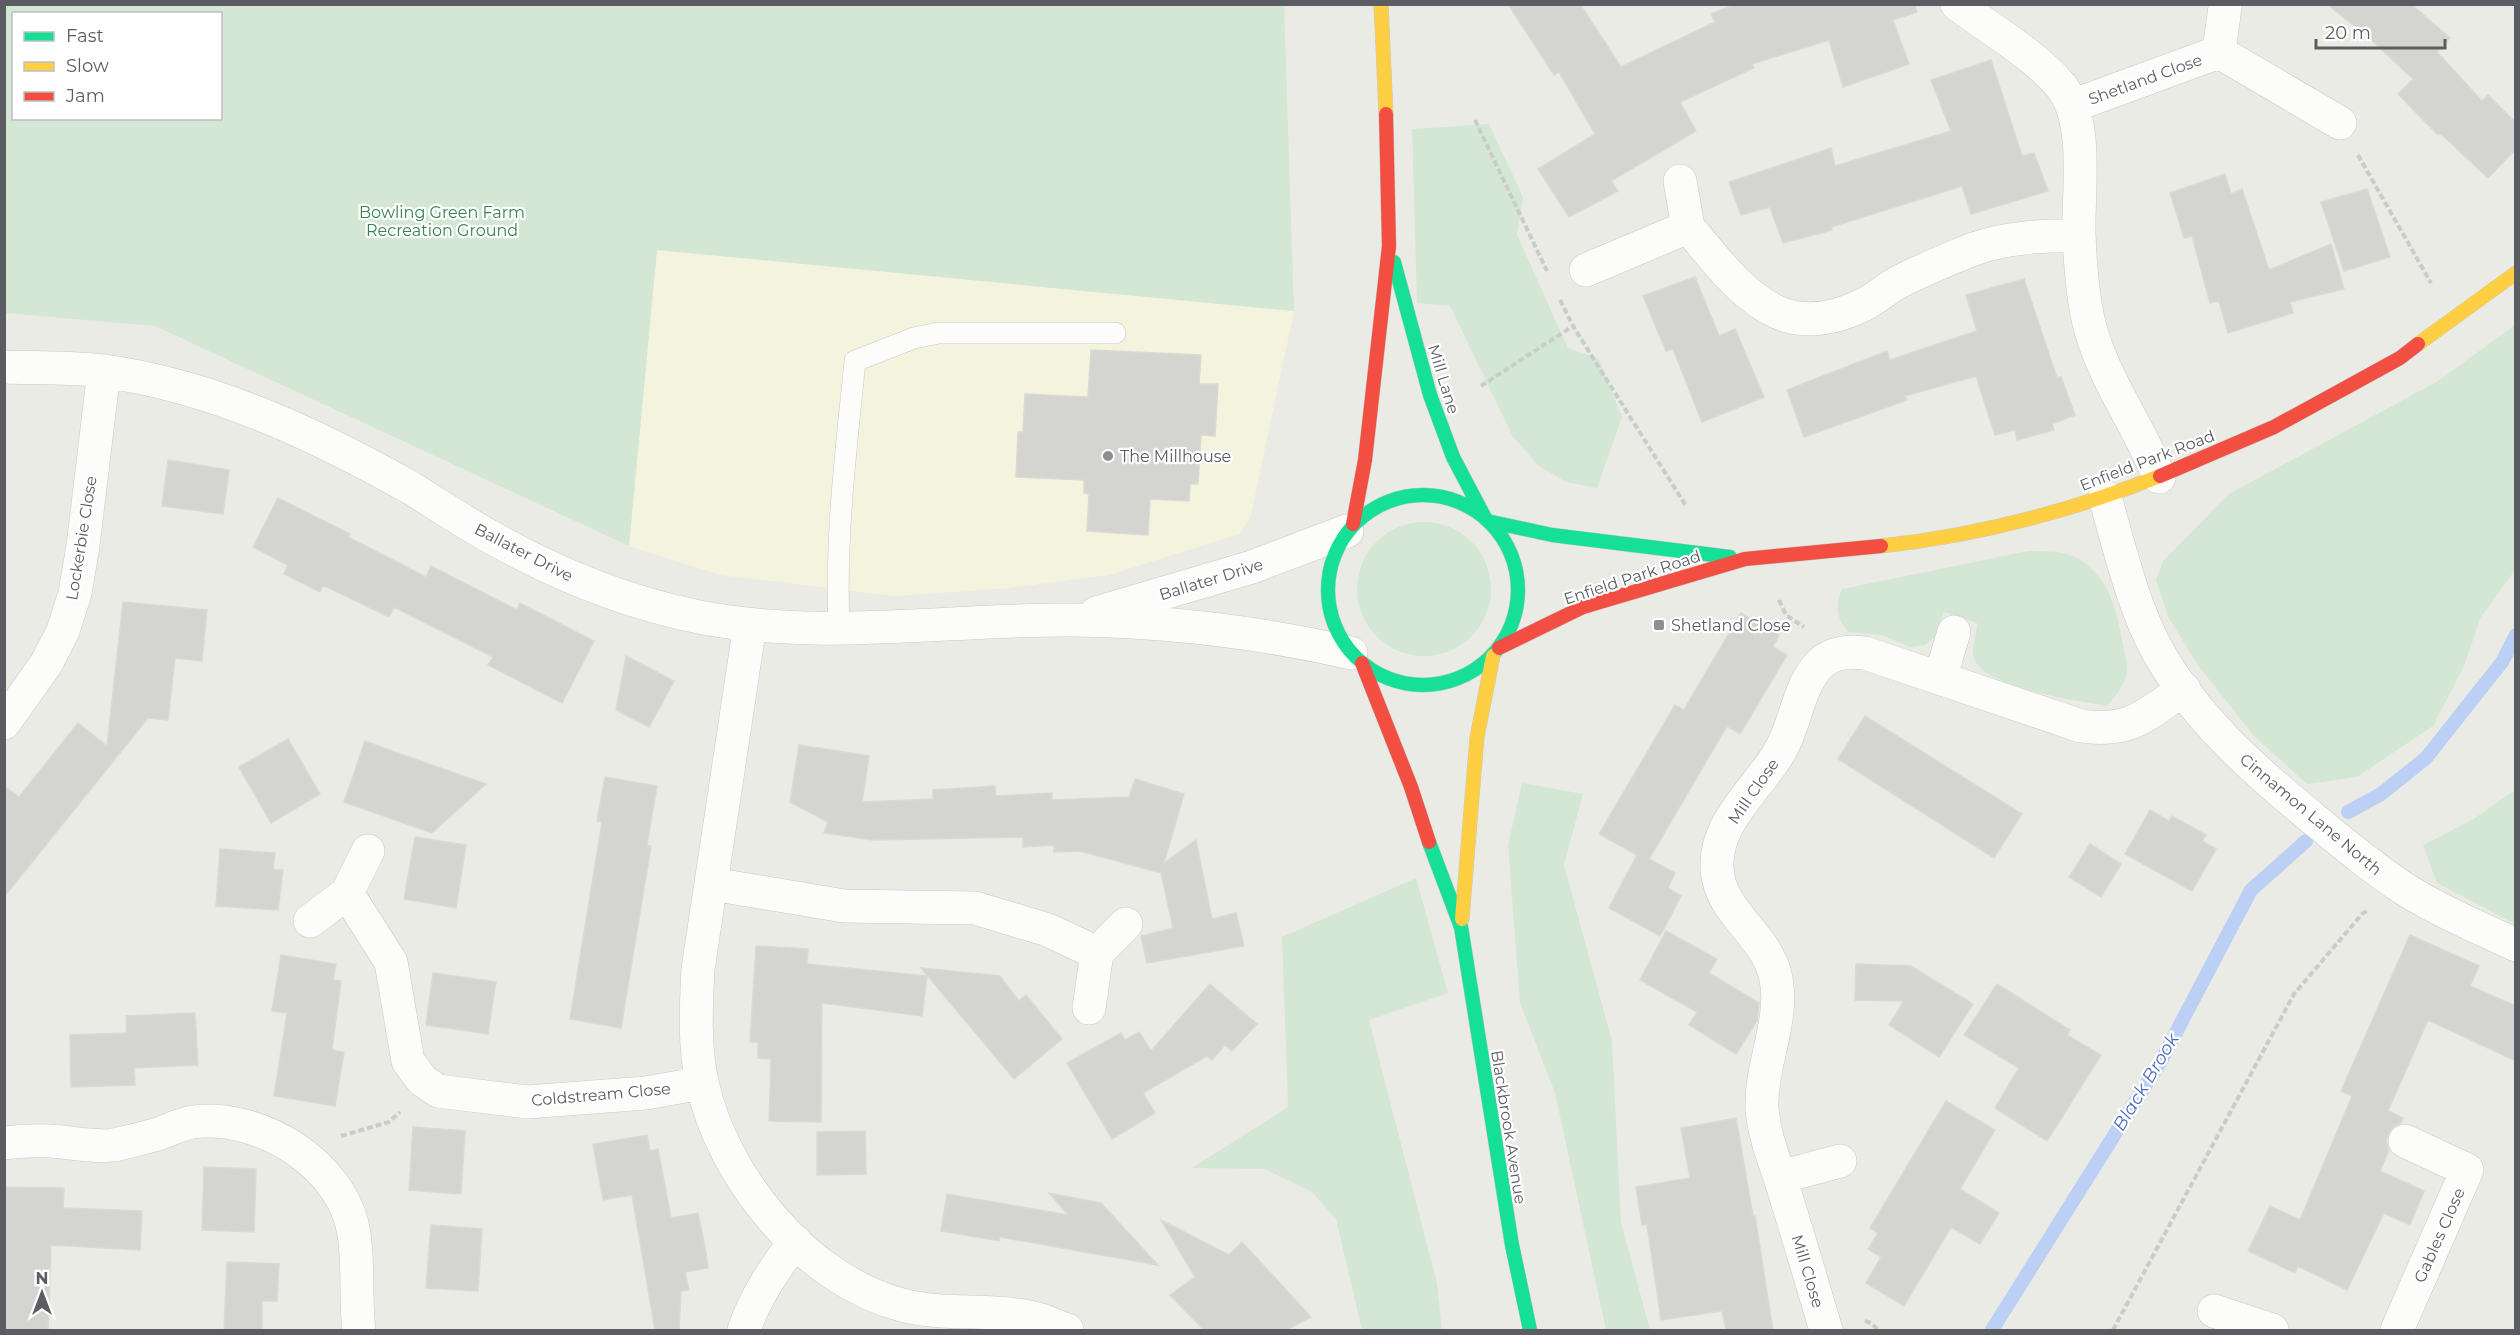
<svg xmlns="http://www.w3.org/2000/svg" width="2520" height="1335" viewBox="0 0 2520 1335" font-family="Montserrat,sans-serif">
<rect width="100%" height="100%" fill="#ebebe5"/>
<path fill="#f4f4de" d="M657,250L1294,311L1250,519L1239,534L1109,575L1009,588L895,596L720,575L629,546Z"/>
<path fill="#d4e7d5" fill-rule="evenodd" d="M4,5H1284L1294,311L657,250L629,546L155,326L5,313ZM14,14H220V118H14Z
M1489,124L1523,197L1517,235L1568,348L1599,359L1622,417L1597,488L1566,482L1539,466L1513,437L1450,306L1417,303L1412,129Z
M2515,325V570L2481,617L2464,666L2433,726L2357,777L2307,784L2254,736L2200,668L2168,617L2156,580L2163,561L2229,494L2438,381Z
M1357 589a67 67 0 1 1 134 0a67 67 0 1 1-134 0Z
M2028,551C2047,551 2069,550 2085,563C2112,582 2118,619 2124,649C2125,655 2128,665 2127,671C2125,685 2116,696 2107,706C2078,700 1978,688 1973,655C1972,646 1977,633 1977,623L1944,612L1934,638L1925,645L1910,647L1881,635L1848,632C1836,617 1835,607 1842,589Z
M1522,783L1583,794L1564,865L1612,1041L1621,1222L1650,1330H1606L1555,1093L1520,1003L1508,845Z
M2515,790V924L2437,883L2423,845L2472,820Z
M1416,878L1448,993L1369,1020L1437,1283L1442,1330H1362L1336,1219L1312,1192L1265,1169L1192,1168L1288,1107L1282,937Z"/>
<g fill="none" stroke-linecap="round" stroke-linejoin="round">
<path stroke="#bbd0f4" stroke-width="14" d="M2348,812L2381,794L2426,758L2502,662L2516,635
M1992,1330L2162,1059L2251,890L2306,841"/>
</g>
<path fill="#d4d4d0" stroke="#dadad4" stroke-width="1.5" d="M1508,4H1580L1621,67L1715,22L1711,14L1736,4H1915L1917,12L1893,20L1909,64L1843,87L1829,40L1752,64L1754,68L1680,102L1696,131L1611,181L1618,191L1569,217L1538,169L1595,134L1559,72L1554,75Z
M2327,4H2411L2450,38L2437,52L2482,101L2488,95L2516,123V149L2488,178L2440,133L2438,135L2398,94L2413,79L2368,37Z
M1991,60L2022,156L2034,153L2048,191L1971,214L1962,186L1831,227L1832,230L1783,243L1770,207L1741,215L1729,182L1831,148L1835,166L1951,131L1931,80Z
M2225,174L2231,194L2242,189L2269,270L2331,244L2344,289L2290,302L2293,313L2228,333L2219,301L2210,303L2192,236L2184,238L2170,193Z
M2367,189L2390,257L2344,271L2321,202Z
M1695,277L1719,336L1735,329L1764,397L1702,422L1673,349L1666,351L1643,296Z
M2024,279L2057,378L2061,377L2075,415L2052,424L2054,430L2017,440L2015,430L1995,435L1976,376L1905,396L1907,400L1804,437L1787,390L1887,351L1890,360L1977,331L1966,295Z
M1091,350L1201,355L1199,384H1218L1215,436L1201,435L1198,484H1190L1189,501L1150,499L1148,535L1087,531L1089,494L1084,493V480L1016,477L1018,432H1023L1025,394L1088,397Z
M168,460L229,470L223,514L162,506Z
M278,498L350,534L348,537L426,577L431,566L517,610L520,603L594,641L562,703L488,665L493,657L394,607L389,617L323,585L320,592L284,574L288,565L253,547Z
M123,602L207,610L202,661L175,658L168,720L148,718L4,897V786L19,797L78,723L107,746Z
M1741,613L1779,635L1773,647L1787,655L1740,734L1727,726L1649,859L1675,873L1668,888L1681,896L1660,936L1609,908L1637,855L1599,834L1675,705L1684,710Z
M626,656L674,681L649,727L616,710Z
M1865,716L2022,814L1994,858L1838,759Z
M288,739L320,794L271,823L239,767Z
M365,741L392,751L486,784L432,833L344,802Z
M799,745L869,756L862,802L933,799V790L995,786L996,796L1052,793V800L1129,797L1135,779L1184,794L1164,863L1196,840L1212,919L1236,913L1244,946L1147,963L1141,936L1173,928L1161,873L1080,851L1054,852V845L1023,847V837L873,840L824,833L828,822L790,802Z
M605,777L657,786L647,845L651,846L621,1028L570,1019L602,822L597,821Z
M2150,810L2169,821L2172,816L2206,835L2202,841L2216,849L2192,891L2125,854Z
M415,837L466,845L456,908L404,899Z
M2090,844L2121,864L2101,897L2069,877Z
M220,849L275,853L273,870H283L278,910L216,906Z
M1666,931L1717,959L1709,973L1759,1003L1757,1021L1736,1054L1689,1025L1697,1012L1640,980Z
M2410,935L2479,966L2470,986L2516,1006V1061L2428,1020L2388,1111L2403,1118L2401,1123L2394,1126L2388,1134L2386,1142L2389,1150L2380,1171L2424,1191L2410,1225L2384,1213L2347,1290L2298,1266L2295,1273L2248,1251L2270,1206L2300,1220L2352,1096L2341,1091Z
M756,946L808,949L807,964L927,976L922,1016L822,1003L821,1122L769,1121L771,1059L758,1058V1042H750Z
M281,955L336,964L333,980L341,981L332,1050L344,1052L335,1106L274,1096L287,1013L272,1011Z
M1856,964L1911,966L1973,1004L1939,1057L1889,1025L1904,1001L1855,1000Z
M921,968L1000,976L1019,1001L1026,995L1062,1039L1014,1079Z
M433,973L496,982L488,1034L426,1025Z
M1210,984L1257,1024L1232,1051L1225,1045L1212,1060L1207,1056L1143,1093L1155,1113L1112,1139L1067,1063L1121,1033L1125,1040L1139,1032L1151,1051Z
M1997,984L2070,1030L2067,1035L2101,1055L2047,1141L1995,1108L2019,1068L1964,1035Z
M195,1013L198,1065L134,1068L135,1085L71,1087L70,1035L127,1033L126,1016Z
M1946,1101L1995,1130L1960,1189L1999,1213L1980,1244L1951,1227L1904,1306L1866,1283L1881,1257L1868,1249L1878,1233L1870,1228Z
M1736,1118L1753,1216H1755L1773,1330H1726L1722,1311L1661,1320L1647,1224L1642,1225L1636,1187L1690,1178L1681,1128Z
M413,1127L465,1131L461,1194L409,1190Z
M865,1131L866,1174L817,1175V1132Z
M647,1135L650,1151L658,1149L671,1218L698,1213L706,1252L708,1268L685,1272L689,1290L681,1291L679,1330H655L632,1195L603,1200L593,1144Z
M204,1167L256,1169L254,1232L202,1230Z
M4,1187L64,1188L63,1208L142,1211L140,1250L51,1245L48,1330H4Z
M1049,1193L1101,1203L1158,1265L1000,1237L999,1241L941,1231L947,1194L1068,1215Z
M1161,1220L1229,1255L1242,1242L1311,1317L1286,1330H1204L1170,1295L1195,1277Z
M431,1225L482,1229L478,1291L426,1288Z
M227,1262L279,1264L277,1301H262V1330H224Z"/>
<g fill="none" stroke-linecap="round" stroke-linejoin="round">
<defs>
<path id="lane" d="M839,628C835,537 846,451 855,361L914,338L938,333H1115"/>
<path id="street" d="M1957,4C1990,29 2035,55 2061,86C2089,121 2078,191 2079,233C2080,262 2082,291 2088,319C2101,377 2138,423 2159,477
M2219,52L2340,123
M2072,106L2219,52L2225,7
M1688,227C1714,257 1740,295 1777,312C1806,325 1837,318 1865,304C1877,298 1887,288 1899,282C1922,270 1947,260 1971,250C2005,237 2043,236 2079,235
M1586,270L1688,227L1680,181
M4,367C37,368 70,367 103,371C213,386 315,434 411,488C437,504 462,521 489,536C554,573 625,602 699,617C822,641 947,619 1071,620C1165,621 1259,632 1351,653
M2105,497C2118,543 2133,606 2156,648C2194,718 2255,771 2316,821C2345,845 2374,869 2406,890C2440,911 2479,928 2516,945
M1096,613L1252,567L1347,531
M750,625L698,969C696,1007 694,1045 702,1082C722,1177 806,1280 902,1305C947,1317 996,1307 1041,1320C1050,1323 1058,1327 1067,1330
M1940,678L1954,632
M4,723L46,664L63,631L75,593L83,546L104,371
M712,884L844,906L975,908L1048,930L1097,953
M347,893L391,962L408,1061L422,1080L438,1091L527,1102L646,1093L702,1083
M310,921L347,893L368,851
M1089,1008L1097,953L1126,924
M4,1143C20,1141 35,1140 50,1141C72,1142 92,1148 114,1145C128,1142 144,1138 158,1134C169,1130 181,1124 193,1122C260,1113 344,1165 354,1234C359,1266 355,1299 359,1330
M1780,1177L1840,1161
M2214,1311L2272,1330
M744,1330C755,1297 774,1270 795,1241
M1826,1330C1812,1283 1798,1235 1783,1187C1775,1162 1764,1135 1762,1109C1760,1064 1786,1018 1775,974C1764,933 1720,913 1717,869C1714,817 1767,783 1786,739C1797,714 1801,681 1822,662C1834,652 1850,651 1865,653L2081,726C2131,733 2144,716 2184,689
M2397,1330L2467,1170L2405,1141"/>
<path id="fast" d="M1394,262L1430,395L1453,457L1484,516
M1328 590a95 95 0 1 1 190 0a95 95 0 1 1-190 0Z
M1492,522L1552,535L1730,557
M1429,842L1461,927L1512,1245L1530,1330"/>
<path id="slow" d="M1381,4L1386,114
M2418,344L2516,273
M1881,546C1976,536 2071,511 2160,476
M1462,919L1477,737L1493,656"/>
<path id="jam" d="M2160,476L2274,427L2400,358L2418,344
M1353,524L1365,460L1389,246L1386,114
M1499,648L1583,607L1745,559L1881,546
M1362,663L1411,787L1429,842"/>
</defs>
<use href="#lane" stroke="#c8c9c7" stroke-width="22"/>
<use href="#street" stroke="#c8c9c7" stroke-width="34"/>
<use href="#fast" stroke="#c8c8c7" stroke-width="15"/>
<use href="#slow" stroke="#c8c8c7" stroke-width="15"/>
<use href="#jam" stroke="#c8c8c7" stroke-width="15"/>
<path stroke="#c8ccca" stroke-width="4" stroke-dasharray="6 3" stroke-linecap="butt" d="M1475,120L1547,271
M2358,155L2431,283
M1560,300L1573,326L1686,506
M1481,386L1573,326
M1779,600L1786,615L1804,627
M341,1136L389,1122L400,1112
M1865,1321L1871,1323L1878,1330
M2113,1330L2294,994L2363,913L2368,911"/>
<use href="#lane" stroke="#fcfcfb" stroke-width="21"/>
<use href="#street" stroke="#fcfcfb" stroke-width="33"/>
<use href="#fast" stroke="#16e098" stroke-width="14"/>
<use href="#slow" stroke="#ffcf43" stroke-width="14"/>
<use href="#jam" stroke="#f24e42" stroke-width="14"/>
</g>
<g fill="#8d8f90" stroke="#fff" stroke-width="2">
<circle cx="1108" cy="456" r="6"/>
<rect x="1653" y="619" width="12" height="12" rx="3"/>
</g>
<g text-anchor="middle" stroke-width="4.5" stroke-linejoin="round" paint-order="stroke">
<g font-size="16" fill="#5b5d63" stroke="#fff">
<text transform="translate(2145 79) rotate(-20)" y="6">Shetland Close</text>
<text transform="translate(1444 379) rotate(73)" y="6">Mill Lane</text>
<text transform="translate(2147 460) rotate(-21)" y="6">Enfield Park Road</text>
<text transform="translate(81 538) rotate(-81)" y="6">Lockerbie Close</text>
<text transform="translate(524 552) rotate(27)" y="6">Ballater Drive</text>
<text transform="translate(1632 577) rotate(-18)" y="6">Enfield Park Road</text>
<text transform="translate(1211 579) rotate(-17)" y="6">Ballater Drive</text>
<text transform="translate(1753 791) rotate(-55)" y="6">Mill Close</text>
<text transform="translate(2311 814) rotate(40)" y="6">Cinnamon Lane North</text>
<text transform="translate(601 1094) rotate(-5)" y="6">Coldstream Close</text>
<text transform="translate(1509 1127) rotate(81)" y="6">Blackbrook Avenue</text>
<text transform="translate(2439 1235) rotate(-66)" y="6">Gables Close</text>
<text transform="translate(1808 1271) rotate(73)" y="6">Mill Close</text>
</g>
<g font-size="16" fill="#3a844c" stroke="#fff">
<text x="442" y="218">Bowling Green Farm<tspan x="442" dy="18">Recreation Ground</tspan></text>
</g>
<g font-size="16" fill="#5b5d63" stroke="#fff" text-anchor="start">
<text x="1120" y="462">The Millhouse</text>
<text x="1671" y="631">Shetland Close</text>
</g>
<g font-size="18" font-style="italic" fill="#4a6abd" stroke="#fff">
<text transform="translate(2146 1082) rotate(-59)" y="6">Black Brook</text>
</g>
</g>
<rect width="2520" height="1335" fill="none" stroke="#5b5d63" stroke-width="12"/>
<rect x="12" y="12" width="210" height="108" fill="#ffffff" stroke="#bdbec1" stroke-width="1.5"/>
<rect x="24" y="32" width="30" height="9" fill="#16e098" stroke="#bdbec1" stroke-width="1.5"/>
<text x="66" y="42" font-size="18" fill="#5b5d63">Fast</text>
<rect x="24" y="62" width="30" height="9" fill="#ffcf43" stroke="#bdbec1" stroke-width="1.5"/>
<text x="66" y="72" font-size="18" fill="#5b5d63">Slow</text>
<rect x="24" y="92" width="30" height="9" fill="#f24e42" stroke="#bdbec1" stroke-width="1.5"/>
<text x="66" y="102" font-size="18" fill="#5b5d63">Jam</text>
<g transform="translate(42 1293)" stroke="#ffffff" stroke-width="4.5" paint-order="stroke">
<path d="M0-4.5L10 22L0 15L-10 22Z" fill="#5b5d63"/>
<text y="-9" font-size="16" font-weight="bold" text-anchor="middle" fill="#5b5d63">N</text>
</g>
<path d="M2316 39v9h129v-9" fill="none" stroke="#5b5d63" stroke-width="3"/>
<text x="2325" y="39" font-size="18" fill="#5b5d63" stroke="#ffffff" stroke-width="4.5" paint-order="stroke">20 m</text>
</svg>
